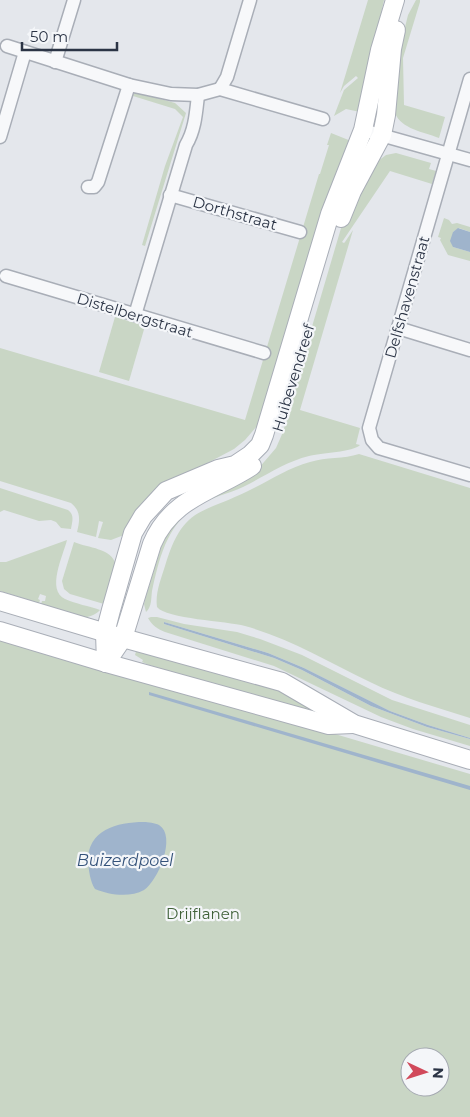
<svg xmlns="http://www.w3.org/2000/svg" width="470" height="1117" font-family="Montserrat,sans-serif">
<rect width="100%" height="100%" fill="#e4e7ec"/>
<g fill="#c9d6c5" fill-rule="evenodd">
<path d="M368 0H384L360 112 346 109 334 116 344 90 358 78 356 76 344 86 340 93Z"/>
<path d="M416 0H420V2L403 58 404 105 445 117 439 138C424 132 401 129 395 113L396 64 408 15Z"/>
<path d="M135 92 175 103 186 113 145 246 142 245 165 166 183 117 175 109 133 96Z"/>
<path d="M331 133 351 141 258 425 245 440 234 449 168 484 124 535 111 540 98 538 103 522 99 521 96 537 77 532C80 520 81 511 71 503L0 481V348L245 420 319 174H320L329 145H327Z"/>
<path d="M396 153 431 163 429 169 436 171 432 184 390 171 342 242 344 243 345 242 353 230 300 410 360 428 356 444 360 445C354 452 320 453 309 456 285 462 265 476 243 487 228 494 211 497 197 506 167 524 159 559 152 591 151 598 152 607 146 612L144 604 146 596 164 538 182 512 258 469 276 448 283 432 301 364 344 218 378 161 386 155Z"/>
<path d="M444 218 449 220 452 224 457 223 470 227V232L459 228 453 232V247L470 252V261L448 255 440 240 441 238 438 237Z"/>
<path d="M115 317 145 326 129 381 99 372Z"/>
<path d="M359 454 470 488V718C436 707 402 698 370 682 329 662 289 638 245 626 227 621 166 619 157 607 155 593 161 579 165 566 183 507 199 515 248 491 269 481 288 468 310 462 326 457 344 459 359 454Z"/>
<path d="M0 488 68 510C75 515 72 522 71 529L61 528 56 522 51 520 39 521 4 510 0 512Z"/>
<path d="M67 540C63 556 46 590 65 599 76 604 89 606 100 610 85 626 58 613 41 604L42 601H45L46 596 40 594 38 599 40 600 39 603 0 591V562H6Z"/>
<path d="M74 542C88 548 112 548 116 565L104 604 70 594 64 589 62 581Z"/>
<path d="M151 617H157L184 624 237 632 260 639 302 655 392 700 470 725V738L428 725 390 711 304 668 268 653 164 622V624L274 658 302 670 371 706 427 727 470 739V746L413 729 381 717 274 666 165 632C157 629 152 625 148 618Z"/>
<path d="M0 635 470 774V1117H0ZM410 1057H440V1087H410Z"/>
<path d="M137 648 286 692 335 720 149 665 142 662 143 660 135 655Z"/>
</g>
<g fill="#9fb4cc">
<path d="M458 228 470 232V252L453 247 450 241 453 232Z"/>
<path d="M164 622 268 653 304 668 390 711 428 725 470 738V739L427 727 371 706 302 670 274 658 164 624Z"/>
<path d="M149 692 470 786V790L149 695Z"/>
<path d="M144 822C148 822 155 823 159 825 177 836 158 881 144 890 130 898 109 895 95 889 90 881 89 871 88 862 87 830 117 822 144 822Z"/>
</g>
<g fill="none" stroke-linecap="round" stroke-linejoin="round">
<defs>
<g id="street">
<path d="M7 46 129 85 171 94 198 95 220 89 323 119"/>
<path d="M55 62 74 0"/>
<path d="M470 79 369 428 372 440 379 448 470 475"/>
<path d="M220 89 227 77 250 0"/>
<path d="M363 130 470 160"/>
<path d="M0 137 25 52"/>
<path d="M88 187H94L98 182 129 85"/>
<path d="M170 195 300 232"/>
<path d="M6 276 264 353"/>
<path d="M135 315 186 145C195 130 196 113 198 95"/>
<path d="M398 328 470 350"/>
</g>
<g id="secondary">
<path d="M341 218 352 191 382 135 386 115 392 49 396 30"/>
<path d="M0 601 123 638 282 682 354 724 470 760"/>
<path d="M0 631 106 663 329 725 353 724"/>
<path d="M106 663 105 633 111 610 133 533 143 516 166 491 218 469 235 465 250 455 260 445 264 435 330 214 363 130 380 50 395 0"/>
<path d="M106 663 123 638 152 544C171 498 214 491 252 466"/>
</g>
</defs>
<use href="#street" stroke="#a9aeb7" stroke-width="15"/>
<use href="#secondary" stroke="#a9aeb7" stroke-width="20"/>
<use href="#street" stroke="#f7f8fa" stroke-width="12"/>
<use href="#secondary" stroke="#fff" stroke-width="18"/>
</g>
<g text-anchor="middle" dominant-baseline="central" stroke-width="4.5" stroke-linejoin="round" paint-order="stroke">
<g font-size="15" fill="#2b3445" stroke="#f4f6f9">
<text transform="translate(235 213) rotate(16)">Dorthstraat</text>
<text transform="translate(407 297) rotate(-74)">Delfshavenstraat</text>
<text transform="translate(135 315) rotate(17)">Distelbergstraat</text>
<text transform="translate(293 378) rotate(-73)">Huibevendreef</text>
</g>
<g font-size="15" fill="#3f6138" stroke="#f4f6f9">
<text x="203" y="913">Drijflanen</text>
</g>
<g font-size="16" font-style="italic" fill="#34527a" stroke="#f4f6f9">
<text x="125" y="860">Buizerdpoel</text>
</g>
</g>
<g transform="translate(425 1072) rotate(94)"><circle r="24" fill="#f4f6f9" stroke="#a4a8b1"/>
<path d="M0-4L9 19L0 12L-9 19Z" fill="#d1495b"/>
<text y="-8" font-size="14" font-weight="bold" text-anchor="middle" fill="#2b3445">N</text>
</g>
<path d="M22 42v8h95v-8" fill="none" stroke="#2b3445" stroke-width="2.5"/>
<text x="30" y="42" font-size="15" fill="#2b3445" stroke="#f4f6f9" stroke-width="4" paint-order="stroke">50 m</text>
</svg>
